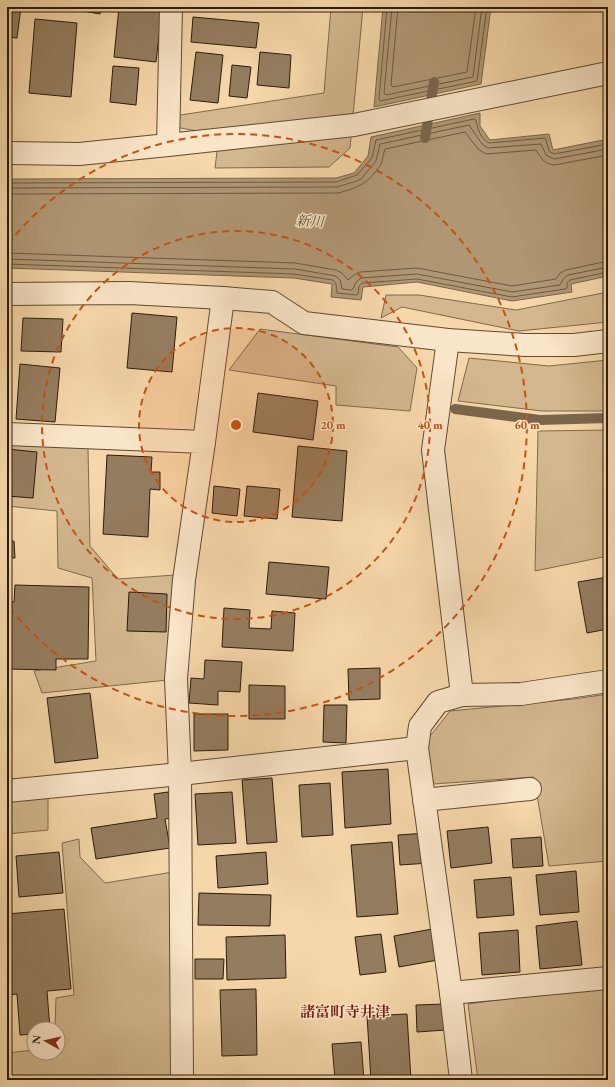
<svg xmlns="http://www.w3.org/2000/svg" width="615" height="1087" font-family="'EB Garamond','Noto Serif JP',serif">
<rect width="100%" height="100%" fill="#f6d7a9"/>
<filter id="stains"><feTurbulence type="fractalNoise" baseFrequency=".005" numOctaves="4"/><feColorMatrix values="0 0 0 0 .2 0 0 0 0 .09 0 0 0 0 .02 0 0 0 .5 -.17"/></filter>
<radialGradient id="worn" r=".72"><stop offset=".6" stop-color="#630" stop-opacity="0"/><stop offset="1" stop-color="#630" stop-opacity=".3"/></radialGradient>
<g fill="#d3b78f" stroke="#7e6a4e">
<path d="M331 7H363L350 148 329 167 215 168 219 135 175 127 174 116 324 93Z"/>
<path d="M608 292V322L519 331 402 307 381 318 386 295H419L516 310Z"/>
<path d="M260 329 398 347 417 368 410 411 336 405V386L229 370Z"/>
<path d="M469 358 549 366 608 360V411H542L458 401Z"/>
<path d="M608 430V556L535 571 538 431Z"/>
<path d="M7 443 88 448 90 546 118 579 175 575 168 680 42 693 34 671 96 661 92 578 58 568 57 511 7 506Z"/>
<path d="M608 694V861L549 866 534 777 433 784 427 740 450 711 574 699Z"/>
<path d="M48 796V830L7 834V801Z"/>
<path d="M79 839 80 857 105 883 173 872 174 1080H7V1053L34 1050V1053H58V1029H55L56 998 74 995 62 843Z"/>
<path d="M608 985V1080H478L468 1004Z"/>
</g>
<g fill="#b09774" stroke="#7a664b">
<path d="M383 7H491L481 84 374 107Z"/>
<path d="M480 113V126L490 140 549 134 553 150 608 139V276L571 284 572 292 512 301 417 282 363 287 361 300 331 297 332 284 294 278 7 268V179L336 178 354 173 368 156 371 137Z"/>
</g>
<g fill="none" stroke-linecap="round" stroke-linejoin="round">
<g stroke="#6c5a41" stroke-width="1">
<path d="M387 7 379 99 380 101 477 81 487 7"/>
<path d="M392 7 384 93 386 95 473 77 482 7"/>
<path d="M398 7 391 85 393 87 467 72 476 7"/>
<path d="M7 183 336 182 357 175 372 158 376 140 474 119 476 120C477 128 481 139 489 143L545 138 546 140 549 151 554 154 608 144"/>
<path d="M7 188 337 187 357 181 361 179 376 161 380 144 469 125 482 144 488 148 541 144 546 155 554 159 608 149"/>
<path d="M7 194 338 193C358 188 369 183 381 164 383 159 383 154 385 149L465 132 478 149 486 154 536 150C541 158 544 164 554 165L608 155"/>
<path d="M7 253 295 263 336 270 342 273 348 280 354 275 360 272 417 268 512 286 556 279 560 273 566 270 608 261"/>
<path d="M7 259 295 269 336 276 340 280 342 289 351 290 353 289 356 282 361 278 417 274 512 292 560 285 564 278 568 275 608 267"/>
<path d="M7 264 294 274 333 280 336 284 337 293 356 295 358 294 359 286 362 283 417 279 512 297 565 289 567 288V283L570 280 608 272"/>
</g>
<g stroke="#7a664b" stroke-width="10">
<path d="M425 138 434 82"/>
<path d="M455 409 540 420 608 418"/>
</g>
</g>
<g fill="#947d5f" stroke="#291c0e">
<path d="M7 7H21L17 38 7 37Z"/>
<path d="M84 7H101L100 14 83 11Z"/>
<path d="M119 7H140L162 10 156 62 114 57Z"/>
<path d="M193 17 259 23 256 48 191 42Z"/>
<path d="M35 19 77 23 71 97 29 93Z"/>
<path d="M196 52 223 55 218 103 190 100Z"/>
<path d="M260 52 291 55 289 88 257 85Z"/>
<path d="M232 65 251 67 247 98 229 96Z"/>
<path d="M113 66 139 68 136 105 110 102Z"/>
<path d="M132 313 177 317 172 372 127 368Z"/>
<path d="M23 318 63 319 61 352 21 351Z"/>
<path d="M20 364 60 368 55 422 16 419Z"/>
<path d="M258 393 318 401 313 440 253 432Z"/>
<path d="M298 446 347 451 342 521 292 517Z"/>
<path d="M7 449 37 452 33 498 7 496Z"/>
<path d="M107 455 152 457 151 472H160V490L150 489 148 537 103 534Z"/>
<path d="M214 486 240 489 237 516 212 513Z"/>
<path d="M247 486 280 489 277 519 244 516Z"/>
<path d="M14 541 15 558H7V542Z"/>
<path d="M269 562 329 567 326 599 266 594Z"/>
<path d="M608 577V629L587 633 578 582Z"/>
<path d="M15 585 89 587 88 659H56V670L7 669V602H14Z"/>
<path d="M129 592 167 594 166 632 127 631Z"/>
<path d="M224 608 250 610 249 628 271 629 272 611 295 613 293 651 222 647Z"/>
<path d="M205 660 242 662 240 692 218 691V705L189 703 191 678 204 679Z"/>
<path d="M380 668V699L349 700 348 669Z"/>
<path d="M249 685 285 686V719H249Z"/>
<path d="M90 693 98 758 55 763 47 698Z"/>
<path d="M324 705H347L346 743 323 742Z"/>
<path d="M194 714H228V750L194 751Z"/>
<path d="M388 769 391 824 345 828 342 772Z"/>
<path d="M272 778 277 842 247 844 242 780Z"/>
<path d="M330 783 333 835 302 837 299 785Z"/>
<path d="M168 792 172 818 165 819 170 848 96 859 91 828 157 818 154 794Z"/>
<path d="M232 792 236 843 198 845 195 794Z"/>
<path d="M488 827 492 863 451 868 447 831Z"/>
<path d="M427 833 429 863 400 865 398 835Z"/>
<path d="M541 837 543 866 513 868 511 839Z"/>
<path d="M392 842 398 914 357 917 351 845Z"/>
<path d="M59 852 63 893 19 897 16 856Z"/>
<path d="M266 852 268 884 218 888 216 856Z"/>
<path d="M576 871 579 912 540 915 536 875Z"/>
<path d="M511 877 514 915 477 918 474 880Z"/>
<path d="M199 893 271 895 270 926 198 925Z"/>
<path d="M64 909 71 989 47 991 50 1029H34V1034L20 1035 17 994 7 995V914Z"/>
<path d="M577 921 582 965 540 969 536 926Z"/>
<path d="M432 929 438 960 399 967 394 936Z"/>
<path d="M518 930 520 972 482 975 479 933Z"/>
<path d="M381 934 386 972 360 975 355 937Z"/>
<path d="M285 935 286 978 227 980 226 937Z"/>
<path d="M195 959H224L223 979H195Z"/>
<path d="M256 989 257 1055 222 1056 220 990Z"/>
<path d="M445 1004 446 1030 417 1032 416 1005Z"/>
<path d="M407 1014 411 1080H371L367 1016Z"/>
<path d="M361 1042 364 1080H335L332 1044Z"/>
</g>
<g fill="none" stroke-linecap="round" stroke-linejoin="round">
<defs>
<g id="street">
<path d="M171 7 168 145 354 125 608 73"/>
<path d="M7 153 79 154 168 145"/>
<path d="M7 294 129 293 223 298 272 302 304 323 448 340 525 345H574L608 341"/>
<path d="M448 340 433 450 462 695"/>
<path d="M7 434 204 442 184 580 176 679 180 774 182 1080"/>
<path d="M204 442 223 298"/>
<path d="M7 791 180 774 417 748"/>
<path d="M424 800 530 789"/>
<path d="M451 993 608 978"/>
<path d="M461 1080 451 993 417 748 420 726 438 702 462 695 521 694 608 681"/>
</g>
</defs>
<use href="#street" stroke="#5c4b35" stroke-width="24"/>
<use href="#street" stroke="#f9e5c7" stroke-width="22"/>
</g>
<circle cx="236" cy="425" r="97" fill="#cb500c" fill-opacity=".12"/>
<g fill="none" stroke="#cb500c" stroke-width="2" stroke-dasharray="7 5">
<circle cx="236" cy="425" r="97"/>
<circle cx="236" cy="425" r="194"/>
<path d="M8 244A291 291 0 1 1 8 606"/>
</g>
<g text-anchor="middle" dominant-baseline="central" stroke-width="3" stroke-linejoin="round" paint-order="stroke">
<g font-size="14" font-style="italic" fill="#5f4d37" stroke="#f9e5c7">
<text transform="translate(310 221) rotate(2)">新川</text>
</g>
<g font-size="15" font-weight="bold" fill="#7a1f14" stroke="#f9e5c7">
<text x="345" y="1011">諸富町寺井津</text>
</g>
</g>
<circle cx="236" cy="425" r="6" fill="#cb500c" stroke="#f9e5c7" stroke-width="2"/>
<g font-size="12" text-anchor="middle" font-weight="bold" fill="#cb500c" stroke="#f9e5c7" stroke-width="3" stroke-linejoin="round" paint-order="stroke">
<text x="333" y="429">20 m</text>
<text x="430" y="429">40 m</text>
<text x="527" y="429">60 m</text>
</g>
<rect width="615" height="1087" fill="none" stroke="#f6d7a9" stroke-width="24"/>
<rect x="8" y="8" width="599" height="1071" fill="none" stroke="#291c0e" stroke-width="2"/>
<rect x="12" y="12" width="591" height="1063" fill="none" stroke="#291c0e"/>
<g transform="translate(46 1041) rotate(278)"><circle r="19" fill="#f9e5c7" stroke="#a6957d"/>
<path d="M0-3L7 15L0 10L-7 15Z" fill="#8f2418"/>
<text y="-6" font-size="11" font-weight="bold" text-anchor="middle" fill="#291c0e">N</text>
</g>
<rect width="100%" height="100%" filter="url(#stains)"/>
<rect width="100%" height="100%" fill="url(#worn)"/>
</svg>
